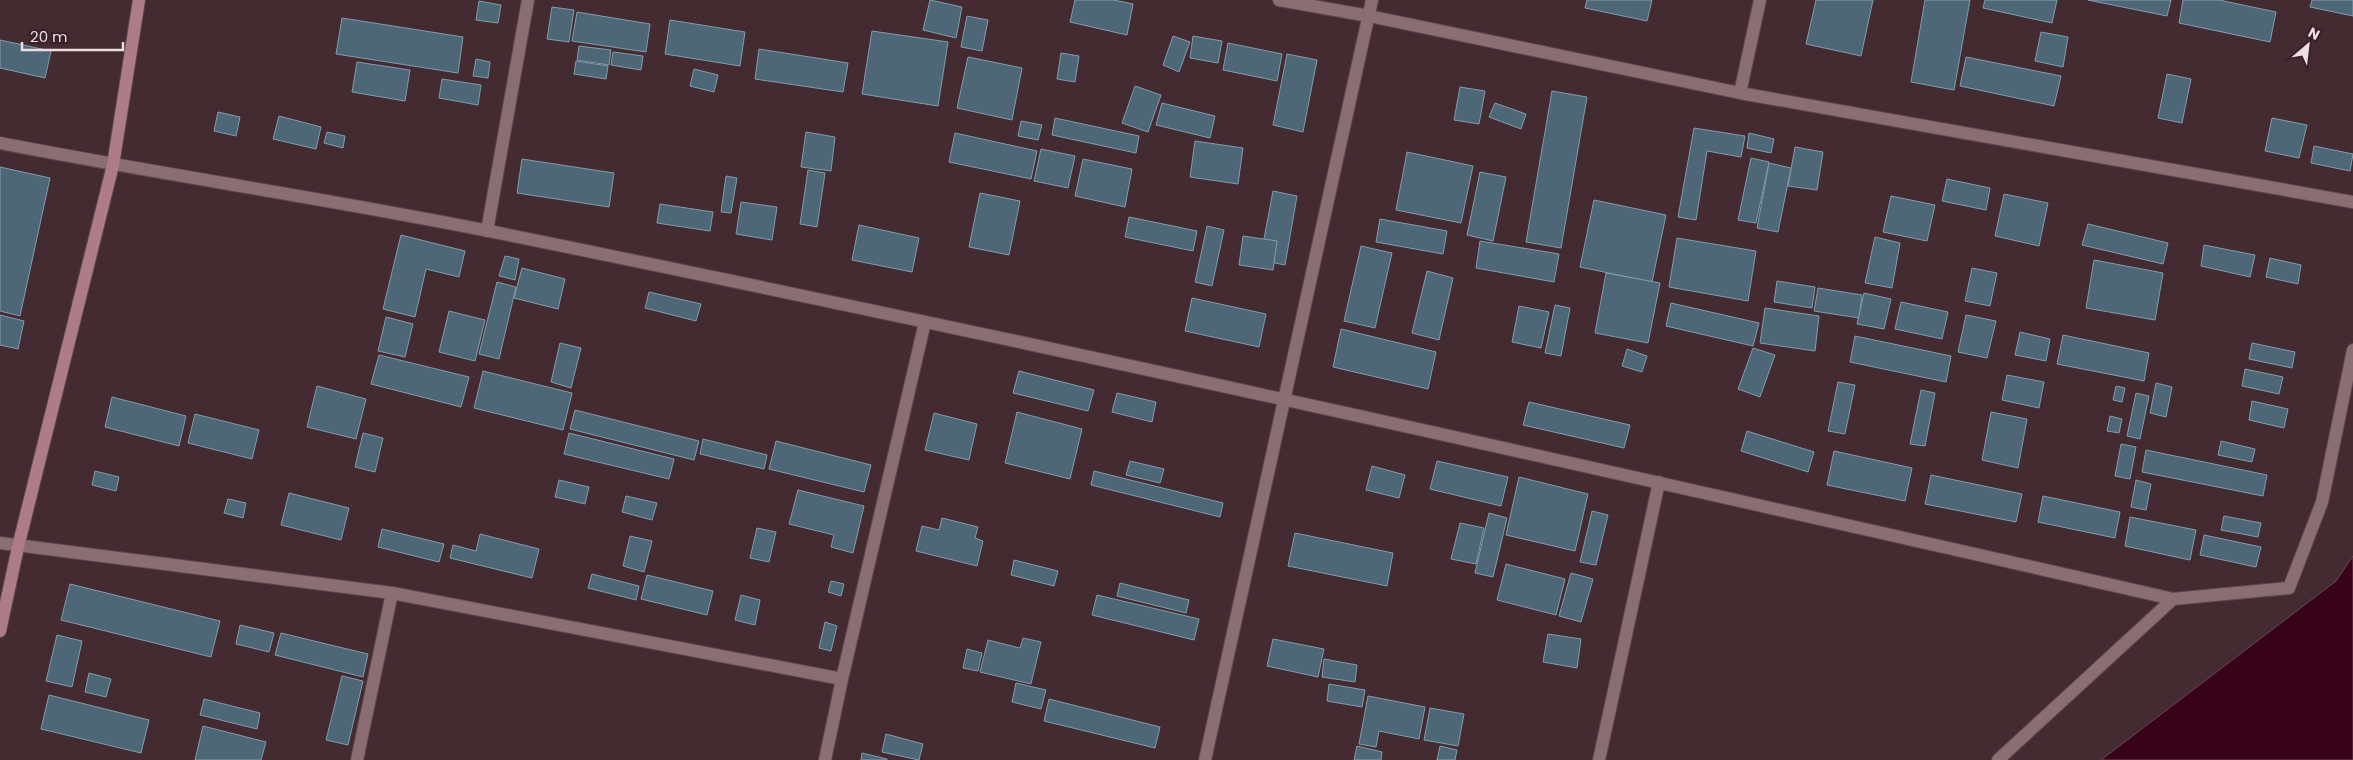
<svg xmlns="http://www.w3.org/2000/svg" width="2353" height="760" font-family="Poppins,sans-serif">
<rect width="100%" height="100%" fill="#442b32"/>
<path fill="#380219" stroke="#6f4455" d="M2353 556V760H2101L2336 581Z"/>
<g fill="#4d6776" stroke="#819dad">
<path d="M930 0 962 7 956 38 923 30Z"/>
<path d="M1075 0H1114L1133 4 1127 35 1070 22Z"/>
<path d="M1587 0H1652L1647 21 1585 8Z"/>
<path d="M1816 0H1873L1861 56 1806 44Z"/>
<path d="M1925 0H1970L1954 90 1911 82Z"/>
<path d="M1985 0H2057L2052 23 1983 8Z"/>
<path d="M2088 0H2171L2167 16Z"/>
<path d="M2183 0H2219L2276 12 2270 42 2179 23Z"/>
<path d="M2312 0H2353V16L2310 7Z"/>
<path d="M479 1 501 5 498 23 476 20Z"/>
<path d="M552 7 574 10 569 42 547 39Z"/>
<path d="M577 12 650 24 646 52 572 41Z"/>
<path d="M967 16 988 20 982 51 961 47Z"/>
<path d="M342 18 463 37 458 73 336 54Z"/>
<path d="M670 20 745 32 740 66 665 54Z"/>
<path d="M872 31 948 42 938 106 862 94Z"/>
<path d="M2041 32 2068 37 2063 67 2035 61Z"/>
<path d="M1173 36 1190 42 1179 72 1163 65Z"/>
<path d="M1193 36 1222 41 1218 63 1190 58Z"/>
<path d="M0 40 51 51 45 78 0 68Z"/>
<path d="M1228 43 1282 54 1277 81 1223 70Z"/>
<path d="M579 46 611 50 609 65 577 60Z"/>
<path d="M759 49 848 63 843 92 755 79Z"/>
<path d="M613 52 643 56 641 70 611 65Z"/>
<path d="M1061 53 1079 56 1075 82 1057 79Z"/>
<path d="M1287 54 1317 60 1303 132 1273 125Z"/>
<path d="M968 57 1022 68 1012 120 957 108Z"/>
<path d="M1966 57 2061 76 2054 106 1960 86Z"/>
<path d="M476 59 490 62 488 78 473 76Z"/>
<path d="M576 61 608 66 606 79 574 74Z"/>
<path d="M357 62 410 70 405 101 352 92Z"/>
<path d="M694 69 718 75 714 92 690 86Z"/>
<path d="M2167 74 2191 79 2182 123 2158 118Z"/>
<path d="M442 79 481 85 478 105 439 98Z"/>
<path d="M1135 86 1161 95 1148 132 1122 123Z"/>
<path d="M1460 87 1485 91 1479 124 1454 120Z"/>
<path d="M1552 91 1587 97 1561 248 1526 242Z"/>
<path d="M1162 103 1215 116 1210 138 1156 125Z"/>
<path d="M1495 103 1526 114 1521 129 1489 117Z"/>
<path d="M218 112 240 117 236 136 214 131Z"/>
<path d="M279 116 321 127 316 149 273 139Z"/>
<path d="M1055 118 1139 136 1136 153 1052 135Z"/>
<path d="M2272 118 2307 125 2299 158 2265 151Z"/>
<path d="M1021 121 1042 125 1038 140 1018 136Z"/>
<path d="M1694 128 1745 136 1741 157 1707 151 1696 220 1678 217Z"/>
<path d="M327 132 345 136 343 148 324 143Z"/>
<path d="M806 132 835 137 831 171 801 167Z"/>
<path d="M955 133 1037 151 1031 179 949 162Z"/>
<path d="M1749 133 1774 139 1771 153 1747 148Z"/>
<path d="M1195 141 1243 148 1238 184 1190 177Z"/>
<path d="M2314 146 2353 154 2350 171 2311 163Z"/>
<path d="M1795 147 1823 152 1817 190 1788 186Z"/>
<path d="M1041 149 1075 156 1068 188 1034 181Z"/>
<path d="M1407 152 1473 166 1461 223 1396 210Z"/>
<path d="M1751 158 1769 162 1756 223 1738 220Z"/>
<path d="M522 159 614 173 609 207 517 193Z"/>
<path d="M1083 159 1132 169 1125 207 1075 196Z"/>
<path d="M1769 163 1791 168 1778 232 1757 228Z"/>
<path d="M0 167 50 178 20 316 0 311Z"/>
<path d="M808 170 825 173 817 227 800 224Z"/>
<path d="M1480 172 1506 177 1493 241 1467 235Z"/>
<path d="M726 176 737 178 731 213 721 212Z"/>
<path d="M1947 179 1990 188 1986 210 1942 201Z"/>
<path d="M1273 191 1297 196 1285 265 1260 260Z"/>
<path d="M980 193 1020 201 1009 255 969 247Z"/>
<path d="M2004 194 2048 203 2039 246 1995 236Z"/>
<path d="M1891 196 1935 205 1927 241 1883 232Z"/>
<path d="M1594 200 1666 215 1652 282 1580 267Z"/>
<path d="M741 202 777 207 772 240 736 234Z"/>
<path d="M660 204 713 212 710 231 657 223Z"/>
<path d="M1129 217 1197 231 1193 251 1125 237Z"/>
<path d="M1380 219 1447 231 1443 254 1376 242Z"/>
<path d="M2088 224 2168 243 2163 264 2082 245Z"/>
<path d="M859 225 919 238 912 272 852 260Z"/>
<path d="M1207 226 1224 230 1212 286 1195 282Z"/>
<path d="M401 235 465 251 459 277 426 269 415 317 383 309Z"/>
<path d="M1243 236 1277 241 1273 270 1239 265Z"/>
<path d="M1875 237 1900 243 1892 288 1865 283Z"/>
<path d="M1677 238 1756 251 1748 301 1669 287Z"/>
<path d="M1480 241 1559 254 1554 282 1476 268Z"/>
<path d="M2204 245 2255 255 2250 277 2201 266Z"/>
<path d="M1361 246 1392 253 1375 328 1344 321Z"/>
<path d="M505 256 519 259 515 280 499 276Z"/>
<path d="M2270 258 2301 265 2298 284 2266 277Z"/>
<path d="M2094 260 2163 273 2155 320 2086 308Z"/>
<path d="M522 268 565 279 558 309 514 298Z"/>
<path d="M1972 268 1997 273 1990 306 1965 301Z"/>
<path d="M1427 271 1453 278 1439 340 1412 333Z"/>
<path d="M1606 273 1660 283 1648 343 1595 333Z"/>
<path d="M1777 281 1815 287 1812 308 1774 302Z"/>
<path d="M497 282 516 287 499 359 479 354Z"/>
<path d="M1818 288 1862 295 1859 318 1814 311Z"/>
<path d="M649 292 701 304 696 321 645 308Z"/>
<path d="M1864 293 1891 299 1884 329 1857 324Z"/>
<path d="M1192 298 1266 314 1259 347 1185 331Z"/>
<path d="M1901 302 1948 312 1942 339 1895 329Z"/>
<path d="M1671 303 1759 323 1753 346 1666 326Z"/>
<path d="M1555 305 1570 308 1561 356 1545 353Z"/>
<path d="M1519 306 1549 312 1541 348 1512 342Z"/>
<path d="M1765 308 1819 316 1815 351 1760 343Z"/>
<path d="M449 311 485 320 475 361 439 352Z"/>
<path d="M0 315 24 321 18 349 0 345Z"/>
<path d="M1966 315 1996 321 1987 358 1958 352Z"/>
<path d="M386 317 413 324 405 357 378 351Z"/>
<path d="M1341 329 1436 352 1428 389 1333 367Z"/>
<path d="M2020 332 2050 339 2046 361 2015 355Z"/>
<path d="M2063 335 2149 353 2144 381 2057 364Z"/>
<path d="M1855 336 1951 356 1946 382 1850 362Z"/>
<path d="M560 343 581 348 571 388 551 382Z"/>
<path d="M2252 343 2295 352 2292 368 2249 359Z"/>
<path d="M1753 348 1775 355 1760 397 1738 389Z"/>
<path d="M1627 349 1647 356 1642 372 1622 366Z"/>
<path d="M379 355 469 377 461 407 371 384Z"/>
<path d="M2245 369 2283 377 2279 394 2242 386Z"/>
<path d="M483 371 572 393 563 430 474 408Z"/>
<path d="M1019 371 1094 390 1088 411 1013 393Z"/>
<path d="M2007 375 2044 382 2039 408 2002 400Z"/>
<path d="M1838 382 1855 385 1845 434 1828 431Z"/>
<path d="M2156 383 2172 387 2166 417 2150 413Z"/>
<path d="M317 386 366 399 356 439 307 427Z"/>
<path d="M2116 386 2125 388 2122 402 2113 400Z"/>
<path d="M1921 390 1935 393 1925 446 1910 444Z"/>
<path d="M1117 393 1156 402 1152 422 1112 412Z"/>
<path d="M2136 393 2149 396 2140 439 2127 436Z"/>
<path d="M112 397 186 416 179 446 105 427Z"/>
<path d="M2252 401 2288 409 2284 428 2249 420Z"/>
<path d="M1529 402 1630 425 1624 448 1523 425Z"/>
<path d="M575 410 699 441 694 460 570 429Z"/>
<path d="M1017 412 1082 429 1070 479 1005 463Z"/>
<path d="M1991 412 2027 419 2018 468 1982 460Z"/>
<path d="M934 413 977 424 969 460 925 450Z"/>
<path d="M195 414 259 430 252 459 188 443Z"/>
<path d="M2110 416 2122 419 2119 433 2107 431Z"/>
<path d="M1747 431 1814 452 1808 472 1741 451Z"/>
<path d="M363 433 383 438 375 472 355 467Z"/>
<path d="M569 433 674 459 669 479 564 454Z"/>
<path d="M703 439 767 455 764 469 700 454Z"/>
<path d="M776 441 871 465 864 492 769 469Z"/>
<path d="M2221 441 2255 449 2252 462 2218 455Z"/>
<path d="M2121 444 2136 447 2130 479 2115 476Z"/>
<path d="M2146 450 2267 475 2263 496 2142 472Z"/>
<path d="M1834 451 1912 468 1905 501 1827 485Z"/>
<path d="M1130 461 1164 469 1160 483 1126 475Z"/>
<path d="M1437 461 1508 477 1501 506 1430 489Z"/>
<path d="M1372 466 1405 475 1399 498 1366 490Z"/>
<path d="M95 471 119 477 116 491 92 485Z"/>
<path d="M1094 471 1223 503 1220 517 1091 485Z"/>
<path d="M1931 475 2022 494 2016 522 1925 504Z"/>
<path d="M1519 477 1588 494 1575 551 1506 535Z"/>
<path d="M559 480 589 487 585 504 555 497Z"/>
<path d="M2136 480 2151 484 2146 510 2131 507Z"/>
<path d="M798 490 864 506 853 553 831 547 834 535 789 524Z"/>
<path d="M289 493 349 508 341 540 281 525Z"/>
<path d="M626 496 657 503 652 520 622 512Z"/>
<path d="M2043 496 2120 512 2115 538 2038 522Z"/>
<path d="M228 499 246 503 243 518 224 513Z"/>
<path d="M1592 511 1608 515 1596 565 1580 562Z"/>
<path d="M1489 513 1507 518 1493 577 1475 573Z"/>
<path d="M2224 516 2261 523 2258 537 2221 530Z"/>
<path d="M2130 517 2196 530 2190 560 2125 546Z"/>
<path d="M942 518 978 527 975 538 983 541 977 566 916 551 922 526 939 530Z"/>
<path d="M1460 523 1484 528 1476 564 1451 559Z"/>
<path d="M757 528 776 532 769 562 750 558Z"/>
<path d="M382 529 444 544 439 562 378 547Z"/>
<path d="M1295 533 1393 553 1387 586 1288 566Z"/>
<path d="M480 534 539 549 532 578 450 558 453 545 476 551Z"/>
<path d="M2204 535 2261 547 2256 567 2200 555Z"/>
<path d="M630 536 652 541 644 572 623 566Z"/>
<path d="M1014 560 1058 571 1054 586 1011 575Z"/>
<path d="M1506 564 1565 579 1556 615 1497 600Z"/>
<path d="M1571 573 1593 579 1581 622 1559 616Z"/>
<path d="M592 574 639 586 636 600 588 588Z"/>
<path d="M647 575 713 591 707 615 641 599Z"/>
<path d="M831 581 844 584 841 596 828 592Z"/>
<path d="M1120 583 1189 600 1186 613 1117 596Z"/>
<path d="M70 584 220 621 211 657 61 620Z"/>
<path d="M741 595 760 600 755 625 735 620Z"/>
<path d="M1097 595 1199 619 1194 640 1092 615Z"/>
<path d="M825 622 837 626 831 651 819 648Z"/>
<path d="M240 625 274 633 269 652 236 644Z"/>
<path d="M281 633 368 654 363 677 275 655Z"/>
<path d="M1548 634 1581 639 1577 668 1543 662Z"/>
<path d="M57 635 82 641 72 687 46 681Z"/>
<path d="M1023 638 1041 642 1031 684 980 672 988 640 1020 648Z"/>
<path d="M1273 639 1324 649 1318 677 1267 666Z"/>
<path d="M967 649 982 653 978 671 963 668Z"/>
<path d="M1324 659 1357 665 1355 682 1322 677Z"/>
<path d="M89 673 111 679 106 697 85 692Z"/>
<path d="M342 676 363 681 348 745 326 740Z"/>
<path d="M1016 683 1046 690 1041 709 1012 702Z"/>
<path d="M1329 684 1365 690 1362 707 1327 701Z"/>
<path d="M49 695 149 720 141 753 41 729Z"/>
<path d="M1368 696 1425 707 1419 739 1379 731 1376 747 1359 744Z"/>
<path d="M204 699 260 713 257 729 200 715Z"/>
<path d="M1049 699 1160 727 1155 748 1044 721Z"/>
<path d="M1430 708 1464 714 1458 746 1424 740Z"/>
<path d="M203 726 266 742 261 760H195Z"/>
<path d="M886 734 923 744 919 760 882 752Z"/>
<path d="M1357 746 1382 752 1381 760H1354Z"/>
<path d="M1440 746 1457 750 1455 760H1437Z"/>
<path d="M862 753 887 759V760H861Z"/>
</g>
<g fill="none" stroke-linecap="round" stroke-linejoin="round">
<defs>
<g id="street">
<path d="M1279 0 1369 16 1740 93 2353 202"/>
<path d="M1740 93 1760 0"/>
<path d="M0 143C164 175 330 199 494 232 1056 346 1614 472 2173 599"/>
<path d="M487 231 528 0"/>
<path d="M0 543 392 593 842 679"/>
<path d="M357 760 392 593"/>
<path d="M825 760 842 679 925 322"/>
<path d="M1205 760 1372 0"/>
<path d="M1599 760 1659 482"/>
<path d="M1998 760 2173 599 2289 588 2322 502 2353 350"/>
</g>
<path id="secondary" d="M0 631 18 547 113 165 139 0"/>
</defs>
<use href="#street" stroke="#5d484e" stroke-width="14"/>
<use href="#secondary" stroke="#5d484e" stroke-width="14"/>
<use href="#street" stroke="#8b6d74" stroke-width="12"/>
<use href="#secondary" stroke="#ad7c88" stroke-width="12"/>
</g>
<g transform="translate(2308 45) rotate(28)" stroke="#392128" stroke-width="4" paint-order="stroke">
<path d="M0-4L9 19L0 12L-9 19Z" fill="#eedde1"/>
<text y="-8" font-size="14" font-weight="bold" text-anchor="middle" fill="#eedde1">N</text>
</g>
<path d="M22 42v8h101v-8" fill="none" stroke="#eedde1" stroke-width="2.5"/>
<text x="30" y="42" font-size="15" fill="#eedde1" stroke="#392128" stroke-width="4" paint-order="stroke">20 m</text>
</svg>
